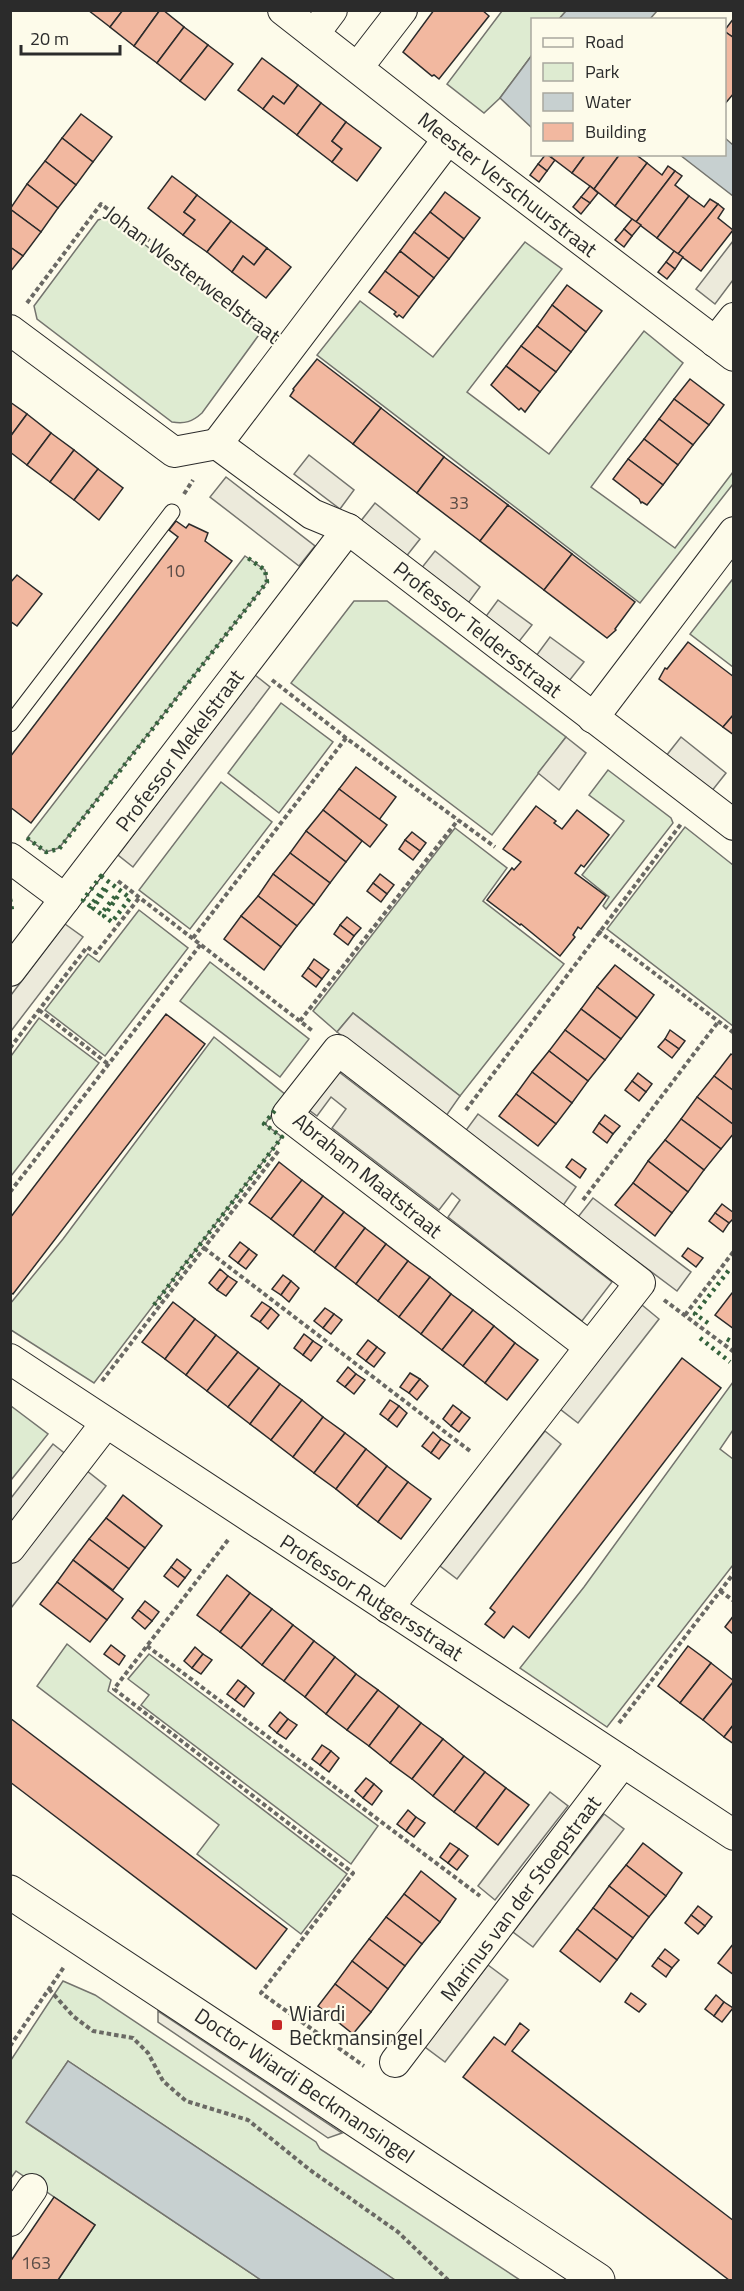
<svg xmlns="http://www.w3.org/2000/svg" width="744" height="2291" font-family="'Titillium Web',sans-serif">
<rect width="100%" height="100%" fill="#fdfbea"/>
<g fill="#deebd1" stroke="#74746e" stroke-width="1.5">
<path d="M502 11H566L559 19 532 20V55L500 98 484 113 447 84Z"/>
<path d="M108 217 261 332 202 413C192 422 185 424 172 422L37 319 34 306 98 220Z"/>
<path d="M525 242 562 269 467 392 549 454 644 331 683 363 591 487 675 548 733 472V484L640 603 317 355 360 301 433 357Z"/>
<path d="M245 556 265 570 267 582 59 848 46 852 27 838Z"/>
<path d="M732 580 734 581 733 667 690 634Z"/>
<path d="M354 601H387L566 737 492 835 291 683Z"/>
<path d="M281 703 333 742 279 813 228 773Z"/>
<path d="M608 770 671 818 673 823 606 909 603 906 609 897 582 875 624 821 589 795Z"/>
<path d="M221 782 272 822 190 929 139 890Z"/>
<path d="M685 827 733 865V1026L607 929Z"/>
<path d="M455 828 507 868 483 901 564 964 460 1096 353 1013 337 1032 313 1011Z"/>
<path d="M139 910 188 948 105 1056 45 1010 88 954 99 962Z"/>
<path d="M210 962 309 1039 280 1077 180 1001Z"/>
<path d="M39 1018 99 1063 11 1176V1056Z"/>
<path d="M214 1037 286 1095 265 1124 282 1137 94 1383 11 1330 10 1304 63 1239Z"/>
<path d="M733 1382V1430L720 1449 733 1459V1565L607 1727 520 1668 584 1587Z"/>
<path d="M11 1406 48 1434 11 1480Z"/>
<path d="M67 1644 111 1680 108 1691 347 1874 301 1934 197 1854 219 1825 37 1686Z"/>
<path d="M149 1654 378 1826 351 1864 141 1705 149 1695 128 1679Z"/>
<path d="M63 1981 95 1995 316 2142 320 2149 520 2280H395L68 2061 27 2123 261 2280H58L95 2225 16 2171 11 2178V2060Z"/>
</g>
<g fill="#eceadb" stroke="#74746e" stroke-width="1.5">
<path d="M733 241V280L715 304 696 289Z"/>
<path d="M309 455 354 490 340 509 294 474Z"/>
<path d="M226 477 315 546 299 566 210 497Z"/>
<path d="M375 503 420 539 405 558 360 522Z"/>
<path d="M435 551 480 587 466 606 420 570Z"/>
<path d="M498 600 532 625 517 644 484 619Z"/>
<path d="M550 637 584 662 569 681 536 656Z"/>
<path d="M255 675 270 687 133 867 118 855Z"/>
<path d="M566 737 586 753 559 790 538 773Z"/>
<path d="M681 737 726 773 711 792 666 756Z"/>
<path d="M65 924 83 937 11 1031V995Z"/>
<path d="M353 1013 460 1096 446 1116 337 1032Z"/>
<path d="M339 1072 612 1282 582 1321 448 1217 460 1200 452 1193 439 1210 332 1128 346 1109 331 1097 317 1116 309 1110Z"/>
<path d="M478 1114 576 1187 562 1207 464 1133Z"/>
<path d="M593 1198 691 1272 677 1291 578 1217Z"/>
<path d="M642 1305 659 1319 578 1423 560 1409Z"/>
<path d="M545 1431 561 1444 457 1579 440 1566Z"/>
<path d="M53 1444 106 1486 11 1608V1498Z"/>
<path d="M550 1792 568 1806 495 1900 478 1886Z"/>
<path d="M604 1814 624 1829 533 1947 513 1932Z"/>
<path d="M488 1965 508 1980 445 2062 425 2047Z"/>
<path d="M158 2011 342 2133 328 2138 158 2022Z"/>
</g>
<g fill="#c7d0d0" stroke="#74746e" stroke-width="1.5">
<path d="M566 11V10L657 11 650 19H559Z"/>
<path d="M532 55V128L500 98Z"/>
<path d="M725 138 733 145V196L680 155 724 154Z"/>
<path d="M68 2061 395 2280H261L26 2122Z"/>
</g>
<g fill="#f2b8a0" stroke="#2b2b2b" stroke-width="1.5">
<path d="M88 10H123L110 27Z"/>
<path d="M123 10H160L134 46 110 27Z"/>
<path d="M160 10H163L184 27 157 63 134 46Z"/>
<path d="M434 10H482L489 16 439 79 434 75 432 76 403 52Z"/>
<path d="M734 18V38L724 31Z"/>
<path d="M184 27 208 45 180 81 157 63Z"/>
<path d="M724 31 734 38V93L724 105Z"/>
<path d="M208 45 233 64 205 100 180 81Z"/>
<path d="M262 58 298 85 284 104 273 96 263 109 238 90Z"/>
<path d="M298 85 321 103 297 135 263 109 273 96 284 104Z"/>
<path d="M321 103 346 122 332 141 342 149 332 162 297 135Z"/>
<path d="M81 114 112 137 93 162 62 138Z"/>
<path d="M346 122 381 148 357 181 332 162 342 149 332 141Z"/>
<path d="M62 138 93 162 76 185 45 161Z"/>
<path d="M546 154 555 160 547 171 538 164Z"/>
<path d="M553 154H586L572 173 551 157Z"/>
<path d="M586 154H620L594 189 572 173Z"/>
<path d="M620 154H635L647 163 615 206 594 189Z"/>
<path d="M45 161 76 185 58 208 27 184Z"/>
<path d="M647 163 662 175 668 166 675 171 636 222 615 206Z"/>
<path d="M538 164 547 171 539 182 530 175Z"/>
<path d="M675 171 682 176 675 185 689 196 657 238 636 222Z"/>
<path d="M172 176 197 195 184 212 195 220 183 235 148 208Z"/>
<path d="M27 184 58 208 41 232 10 209Z"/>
<path d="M590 186 598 193 590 203 581 197Z"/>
<path d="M445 192 480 218 464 239 430 212Z"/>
<path d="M197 195 231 221 207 252 183 235 195 220 184 212Z"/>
<path d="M689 196 704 207 710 199 718 204 678 254 657 238Z"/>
<path d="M581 197 590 203 581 214 573 207Z"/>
<path d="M718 204 724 209 718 218 733 230 701 271 678 254Z"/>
<path d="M10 209 41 232 23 256 10 247Z"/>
<path d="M430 212 464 239 449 259 414 232Z"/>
<path d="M632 219 641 225 632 236 624 229Z"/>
<path d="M231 221 267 248 254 265 243 256 232 272 207 252Z"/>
<path d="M624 229 632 236 624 247 615 240Z"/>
<path d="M414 232 449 259 434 278 400 251Z"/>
<path d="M10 247 23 256 10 272Z"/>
<path d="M267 248 291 267 266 298 232 272 243 256 254 265Z"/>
<path d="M400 251 434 278 419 297 385 271Z"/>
<path d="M674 251 683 257 675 269 666 262Z"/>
<path d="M666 262 675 269 667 279 658 272Z"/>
<path d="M385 271 419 297 403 318 399 315 397 317 394 314 396 312 369 292Z"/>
<path d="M567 285 602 311 586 332 552 305Z"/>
<path d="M552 305 586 332 571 352 537 326Z"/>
<path d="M537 326 571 352 556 372 521 346Z"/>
<path d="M521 346 556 372 540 392 506 366Z"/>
<path d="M317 359 381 408 353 444 290 396 294 390 293 389Z"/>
<path d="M506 366 540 392 525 412 521 408 519 410 491 385Z"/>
<path d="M690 379 724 405 709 425 674 399Z"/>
<path d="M674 399 709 425 693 445 659 419Z"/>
<path d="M10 402 27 414 10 437Z"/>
<path d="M381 408 444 457 417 493 353 444Z"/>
<path d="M27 414 51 433 27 465 10 452V437Z"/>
<path d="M659 419 693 445 678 465 644 439Z"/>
<path d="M51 433 74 450 50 482 27 465Z"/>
<path d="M644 439 678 465 663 485 628 459Z"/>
<path d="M74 450 98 469 74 500 50 482Z"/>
<path d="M444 457 508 505 480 541 417 493Z"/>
<path d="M628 459 663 485 647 505 642 502 641 503 639 499 613 479Z"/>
<path d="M98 469 123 488 99 520 74 500Z"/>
<path d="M508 505 572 554 544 590 480 541Z"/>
<path d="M176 521 186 528 189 524 208 533 205 541 232 561 31 823 10 807V757L178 537 169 530Z"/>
<path d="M572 554 635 602 615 629 616 630 607 638 544 590Z"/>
<path d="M17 575 42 594 17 626 10 621V583Z"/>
<path d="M688 642 734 677V714L723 727 659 679 665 668 667 669Z"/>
<path d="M734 714V735L723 727Z"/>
<path d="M356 767 396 797 379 820 339 789Z"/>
<path d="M339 789 387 825 370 847 323 810Z"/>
<path d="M536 806 556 821 554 823 562 829 577 810 609 835 584 867 581 865 575 873 606 896 581 929 578 927 573 935 575 937 560 956 521 924 520 925 487 900 512 868 514 870 521 862 503 849Z"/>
<path d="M323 810 362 841 346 862 306 831Z"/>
<path d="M306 831 346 862 330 883 290 853Z"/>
<path d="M412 832 426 843 420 851 405 840Z"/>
<path d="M405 840 420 851 413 860 399 849Z"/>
<path d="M290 853 330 883 314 905 273 874Z"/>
<path d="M273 874 314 905 297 926 258 896Z"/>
<path d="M380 874 394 885 387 894 373 883Z"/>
<path d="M373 883 387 894 381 902 367 891Z"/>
<path d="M258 896 297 926 281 947 241 916Z"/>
<path d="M241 916 281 947 264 970 224 939Z"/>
<path d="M347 917 361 928 354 936 340 925Z"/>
<path d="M340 925 354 936 348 945 334 934Z"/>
<path d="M314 959 329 970 322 979 308 968Z"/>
<path d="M615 965 654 995 637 1018 597 987Z"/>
<path d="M308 968 322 979 316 987 302 976Z"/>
<path d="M597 987 637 1018 621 1039 581 1009Z"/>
<path d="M581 1009 621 1039 605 1060 565 1030Z"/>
<path d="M166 1014 205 1044 13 1294 10 1292V1218Z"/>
<path d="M565 1030 605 1060 588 1081 549 1051Z"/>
<path d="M670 1030 685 1041 679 1049 665 1039Z"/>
<path d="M665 1039 679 1049 672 1058 658 1047Z"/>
<path d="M549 1051 588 1081 572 1103 532 1072Z"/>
<path d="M731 1054 734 1056V1091L714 1076Z"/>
<path d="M532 1072 572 1103 556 1124 516 1094Z"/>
<path d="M638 1073 652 1084 646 1092 632 1081Z"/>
<path d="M714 1076 734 1091V1125L697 1097Z"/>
<path d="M632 1081 646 1092 639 1101 625 1090Z"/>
<path d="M516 1094 556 1124 538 1146 499 1116Z"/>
<path d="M697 1097 734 1125V1133L721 1149 681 1119Z"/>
<path d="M605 1115 620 1126 613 1134 599 1123Z"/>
<path d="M681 1119 721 1149 704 1170 665 1140Z"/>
<path d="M599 1123 613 1134 607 1143 593 1132Z"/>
<path d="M665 1140 704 1170 688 1192 648 1161Z"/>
<path d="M572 1159 586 1169 580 1178 566 1167Z"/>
<path d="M648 1161 688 1192 672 1213 633 1183Z"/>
<path d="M279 1162 302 1180 271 1219 249 1203Z"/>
<path d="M302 1180 323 1196 293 1236 271 1219Z"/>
<path d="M633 1183 672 1213 655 1236 615 1205Z"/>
<path d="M323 1196 344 1212 314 1252 293 1236Z"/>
<path d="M722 1204 734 1213V1218L729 1223 715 1213Z"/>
<path d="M344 1212 365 1228 335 1268 314 1252Z"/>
<path d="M715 1213 729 1223 723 1232 709 1221Z"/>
<path d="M365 1228 386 1244 356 1284 335 1268Z"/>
<path d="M240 1242 249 1249 238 1263 229 1256Z"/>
<path d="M386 1244 408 1261 378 1301 356 1284Z"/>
<path d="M688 1248 703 1258 696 1267 682 1256Z"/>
<path d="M249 1249 257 1255 246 1269 238 1263Z"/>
<path d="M408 1261 430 1277 399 1317 378 1301Z"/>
<path d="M220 1269 228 1276 217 1290 209 1283Z"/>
<path d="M283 1275 291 1281 281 1295 272 1289Z"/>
<path d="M228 1276 237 1282 226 1296 217 1290Z"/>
<path d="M430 1277 451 1294 421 1334 399 1317Z"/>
<path d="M291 1281 299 1288 289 1302 281 1295Z"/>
<path d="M732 1293H734V1329L715 1315Z"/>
<path d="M451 1294 473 1310 442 1350 421 1334Z"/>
<path d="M173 1302 195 1319 165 1359 142 1342Z"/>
<path d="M262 1302 271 1308 260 1322 251 1316Z"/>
<path d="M271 1308 279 1315 268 1329 260 1322Z"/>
<path d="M325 1308 334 1314 323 1328 314 1321Z"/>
<path d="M473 1310 494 1326 463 1366 442 1350Z"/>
<path d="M334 1314 342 1320 331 1334 323 1328Z"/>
<path d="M195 1319 216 1335 186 1375 165 1359Z"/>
<path d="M494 1326 515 1343 485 1383 463 1366Z"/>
<path d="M304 1334 313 1341 303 1355 294 1348Z"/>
<path d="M216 1335 238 1352 207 1391 186 1375Z"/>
<path d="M368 1340 377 1347 366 1361 357 1354Z"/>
<path d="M313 1341 322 1347 311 1361 303 1355Z"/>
<path d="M515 1343 538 1360 507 1400 485 1383Z"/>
<path d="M377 1347 385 1353 374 1367 366 1361Z"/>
<path d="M238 1352 259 1368 228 1407 207 1391Z"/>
<path d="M682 1358 721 1388 529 1638 513 1626 504 1638 485 1624 495 1612 490 1608Z"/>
<path d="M348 1367 356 1374 345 1387 337 1381Z"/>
<path d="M259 1368 280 1384 250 1424 228 1407Z"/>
<path d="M410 1373 420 1379 409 1393 400 1387Z"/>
<path d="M356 1374 365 1380 354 1394 345 1387Z"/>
<path d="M420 1379 428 1386 417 1400 409 1393Z"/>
<path d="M280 1384 302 1400 271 1440 250 1424Z"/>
<path d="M302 1400 323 1417 293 1457 271 1440Z"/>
<path d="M390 1400 399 1406 388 1420 380 1414Z"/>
<path d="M453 1405 462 1412 451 1426 443 1419Z"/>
<path d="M399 1406 407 1413 397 1427 388 1420Z"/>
<path d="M462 1412 470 1418 459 1432 451 1426Z"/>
<path d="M323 1417 345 1433 314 1473 293 1457Z"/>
<path d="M433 1432 441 1439 431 1453 422 1446Z"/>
<path d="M345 1433 366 1449 336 1489 314 1473Z"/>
<path d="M441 1439 450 1445 439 1459 431 1453Z"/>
<path d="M366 1449 387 1466 357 1506 336 1489Z"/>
<path d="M387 1466 408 1482 378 1522 357 1506Z"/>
<path d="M408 1482 431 1499 401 1539 378 1522Z"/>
<path d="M123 1495 162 1526 145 1548 106 1518Z"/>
<path d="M106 1518 145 1548 129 1569 89 1539Z"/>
<path d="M89 1539 129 1569 113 1590 73 1560Z"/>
<path d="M177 1559 191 1570 185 1578 171 1567Z"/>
<path d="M73 1560 123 1599 107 1620 57 1582Z"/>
<path d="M171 1567 185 1578 178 1587 164 1576Z"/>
<path d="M227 1575 250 1593 220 1632 197 1615Z"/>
<path d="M57 1582 107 1620 90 1642 40 1604Z"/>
<path d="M250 1593 272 1609 241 1648 220 1632Z"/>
<path d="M145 1601 159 1612 152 1621 138 1610Z"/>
<path d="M272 1609 293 1625 262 1665 241 1648Z"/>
<path d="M138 1610 152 1621 145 1629 132 1618Z"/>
<path d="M734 1615V1634H733L725 1627Z"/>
<path d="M293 1625 314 1641 284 1681 262 1665Z"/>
<path d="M314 1641 335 1657 305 1697 284 1681Z"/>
<path d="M111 1645 125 1656 119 1665 104 1654Z"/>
<path d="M688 1646 711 1663 680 1703 658 1686Z"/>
<path d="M195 1647 203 1654 192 1668 184 1661Z"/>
<path d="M203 1654 212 1660 201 1674 192 1668Z"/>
<path d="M335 1657 356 1674 326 1714 305 1697Z"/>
<path d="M711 1663 734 1681 703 1720 680 1703Z"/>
<path d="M356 1674 378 1690 347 1730 326 1714Z"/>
<path d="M238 1680 246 1686 235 1700 227 1694Z"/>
<path d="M734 1681V1724L724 1737 703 1720Z"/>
<path d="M246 1686 254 1693 244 1707 235 1700Z"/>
<path d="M378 1690 399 1706 369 1746 347 1730Z"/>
<path d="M399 1706 421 1723 390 1763 369 1746Z"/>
<path d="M280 1712 288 1719 277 1733 269 1726Z"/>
<path d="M10 1718 287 1929 256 1969 10 1782Z"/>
<path d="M288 1719 297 1725 286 1739 277 1733Z"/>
<path d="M421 1723 443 1739 412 1779 390 1763Z"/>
<path d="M734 1724V1744L724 1737Z"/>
<path d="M443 1739 464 1756 433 1796 412 1779Z"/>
<path d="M322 1745 331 1751 320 1765 312 1759Z"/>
<path d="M331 1751 339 1758 329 1772 320 1765Z"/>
<path d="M464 1756 485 1772 454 1812 433 1796Z"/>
<path d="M485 1772 506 1788 476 1828 454 1812Z"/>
<path d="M366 1778 374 1784 363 1798 355 1791Z"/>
<path d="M374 1784 382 1791 372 1805 363 1798Z"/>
<path d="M506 1788 529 1805 498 1845 476 1828Z"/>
<path d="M408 1810 416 1817 406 1831 397 1824Z"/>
<path d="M416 1817 425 1823 414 1837 406 1831Z"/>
<path d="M450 1843 459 1849 448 1863 440 1857Z"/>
<path d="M643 1843 682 1873 666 1896 626 1865Z"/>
<path d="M459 1849 468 1856 457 1870 448 1863Z"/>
<path d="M626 1865 666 1896 649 1917 609 1886Z"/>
<path d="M421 1871 456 1899 440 1922 404 1894Z"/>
<path d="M609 1886 649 1917 633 1938 593 1908Z"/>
<path d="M404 1894 440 1922 422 1944 386 1917Z"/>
<path d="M698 1906 712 1917 705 1926 691 1915Z"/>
<path d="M593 1908 633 1938 617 1960 577 1929Z"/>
<path d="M691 1915 705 1926 698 1934 685 1923Z"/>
<path d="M386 1917 422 1944 405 1966 369 1939Z"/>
<path d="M577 1929 617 1960 600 1982 560 1951Z"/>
<path d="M369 1939 405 1966 388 1989 352 1961Z"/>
<path d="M734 1943V1975L718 1963Z"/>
<path d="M665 1949 679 1960 672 1968 658 1958Z"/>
<path d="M658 1958 672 1968 666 1977 652 1966Z"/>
<path d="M352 1961 388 1989 371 2012 335 1984Z"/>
<path d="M335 1984 371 2012 353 2034 318 2006Z"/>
<path d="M631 1993 646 2004 639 2012 625 2002Z"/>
<path d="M716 1995 724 2002 714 2016 705 2009Z"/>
<path d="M724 2002 733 2008 722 2022 714 2016Z"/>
<path d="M520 2023 529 2030 512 2051 734 2221V2280H729L463 2077 494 2037 505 2045Z"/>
<path d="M54 2197 95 2225 58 2280H10V2262Z"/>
</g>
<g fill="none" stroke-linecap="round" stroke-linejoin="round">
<defs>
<path id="service" d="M10 724 172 512"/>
<g id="minor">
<path d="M283 10 448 139 734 356"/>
<path d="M314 34 332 10"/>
<path d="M358 67 402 10"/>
<path d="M10 330 174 452 217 444"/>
<path d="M715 342 734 318"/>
<path d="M217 444 312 514 348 529 734 825"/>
<path d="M217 444 448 139"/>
<path d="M593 718 734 532"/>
<path d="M10 858 65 899"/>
<path d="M10 971 348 529"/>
<path d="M10 1359 734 1835"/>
<path d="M10 1548 106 1423"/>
<path d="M388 1608 590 1347 287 1115 338 1050 640 1283 590 1347"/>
<path d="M395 2062 623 1762"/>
<path d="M10 2221 32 2189"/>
</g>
<path id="tertiary" d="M10 1892 598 2280"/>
</defs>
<use href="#service" stroke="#2b2b2b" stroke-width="17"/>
<use href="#minor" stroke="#2b2b2b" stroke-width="32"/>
<use href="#tertiary" stroke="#2b2b2b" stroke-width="35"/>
<g stroke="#6a6964" stroke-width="4" stroke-dasharray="4.5 3" stroke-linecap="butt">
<path d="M27 303 101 204 266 329"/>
<path d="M184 494 193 480"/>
<path d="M272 680 346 738 495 847"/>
<path d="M118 881 314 1032"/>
<path d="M598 931 734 1033"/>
<path d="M193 938 346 738"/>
<path d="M39 1010 108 1064"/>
<path d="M300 1021 458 820"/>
<path d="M10 1048 87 947 96 953 139 898"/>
<path d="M466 1110 681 824"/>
<path d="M10 1192 201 944"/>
<path d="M583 1200 718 1022"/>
<path d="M204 1248 470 1451"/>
<path d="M664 1300 734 1352"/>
<path d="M685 1315 734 1251"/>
<path d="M102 1381 280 1149"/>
<path d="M228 1540 114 1689 353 1873 261 1993 364 2066"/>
<path d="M720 1591 734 1601"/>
<path d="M147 1646 480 1896"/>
<path d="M619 1723 734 1573"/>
<path d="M49 1989 73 2016 93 2031 133 2038 148 2053 163 2081 186 2101 248 2120 310 2170 398 2232 448 2280"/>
<path d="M10 2046 64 1967"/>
</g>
<use href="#service" stroke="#fdfbea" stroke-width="15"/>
<use href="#minor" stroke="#fdfbea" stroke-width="30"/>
<use href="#tertiary" stroke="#fdfbea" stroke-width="33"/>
<g stroke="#34623c" stroke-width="4.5" stroke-dasharray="3 4.5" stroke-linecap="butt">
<path d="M27 838 46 852 59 849 267 582 265 570 245 556"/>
<path d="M101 876 130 898 112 922 104 916 118 896 116 895 101 914 93 908 107 889 105 887 90 906 83 900Z"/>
<path d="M10 899 12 910 10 913"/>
<path d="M154 1305 282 1137 264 1124 276 1109"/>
<path d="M708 1323 695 1314 729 1270"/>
<path d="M700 1338 730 1362"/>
<path d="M727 1339 734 1343"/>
</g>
</g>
<rect fill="#c62828" stroke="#fdfbea" stroke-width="2" x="271" y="2019" width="12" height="12" rx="3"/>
<g text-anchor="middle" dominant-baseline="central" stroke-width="4.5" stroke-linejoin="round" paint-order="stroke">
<g font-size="18" fill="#5d4e48">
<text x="459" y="502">33</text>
<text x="175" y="570">10</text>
<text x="36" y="2262">163</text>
</g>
<g font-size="21" fill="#2b2b2b" stroke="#fdfbea">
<text transform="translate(508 184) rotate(38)">Meester Verschuurstraat</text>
<text transform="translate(193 274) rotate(37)">Johan Westerweelstraat</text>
<text transform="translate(478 629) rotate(38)">Professor Teldersstraat</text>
<text transform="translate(179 750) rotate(-53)">Professor Mekelstraat</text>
<text transform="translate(368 1175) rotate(39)">Abraham Maatstraat</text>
<text transform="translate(372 1597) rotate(33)">Professor Rutgersstraat</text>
<text transform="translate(520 1898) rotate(-53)">Marinus van der Stoepstraat</text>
<text transform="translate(305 2085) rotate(34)">Doctor Wiardi Beckmansingel</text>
</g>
<g font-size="21" fill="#2b2b2b" stroke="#fdfbea" text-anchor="start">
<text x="289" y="2013">Wiardi<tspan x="289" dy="24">Beckmansingel</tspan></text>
</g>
</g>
<rect width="744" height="2291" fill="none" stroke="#2b2b2b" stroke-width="24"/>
<rect x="531" y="18" width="195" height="138" fill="#fdfbea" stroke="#a9a89e" stroke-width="1.5"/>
<rect x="543" y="38" width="30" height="9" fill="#fdfbea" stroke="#a9a89e" stroke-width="1.5"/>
<text x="585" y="48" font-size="18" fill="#2b2b2b">Road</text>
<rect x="543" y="63" width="30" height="18" fill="#deebd1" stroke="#a9a89e" stroke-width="1.5"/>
<text x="585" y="78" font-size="18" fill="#2b2b2b">Park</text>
<rect x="543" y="93" width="30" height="18" fill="#c7d0d0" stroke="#a9a89e" stroke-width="1.5"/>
<text x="585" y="108" font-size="18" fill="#2b2b2b">Water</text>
<rect x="543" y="123" width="30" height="18" fill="#f2b8a0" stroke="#a9a89e" stroke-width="1.5"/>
<text x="585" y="138" font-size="18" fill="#2b2b2b">Building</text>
<path d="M21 45v9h99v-9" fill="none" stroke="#2b2b2b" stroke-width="3"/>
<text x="30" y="45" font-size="18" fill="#2b2b2b" stroke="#fdfbea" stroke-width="4.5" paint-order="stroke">20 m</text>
</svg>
